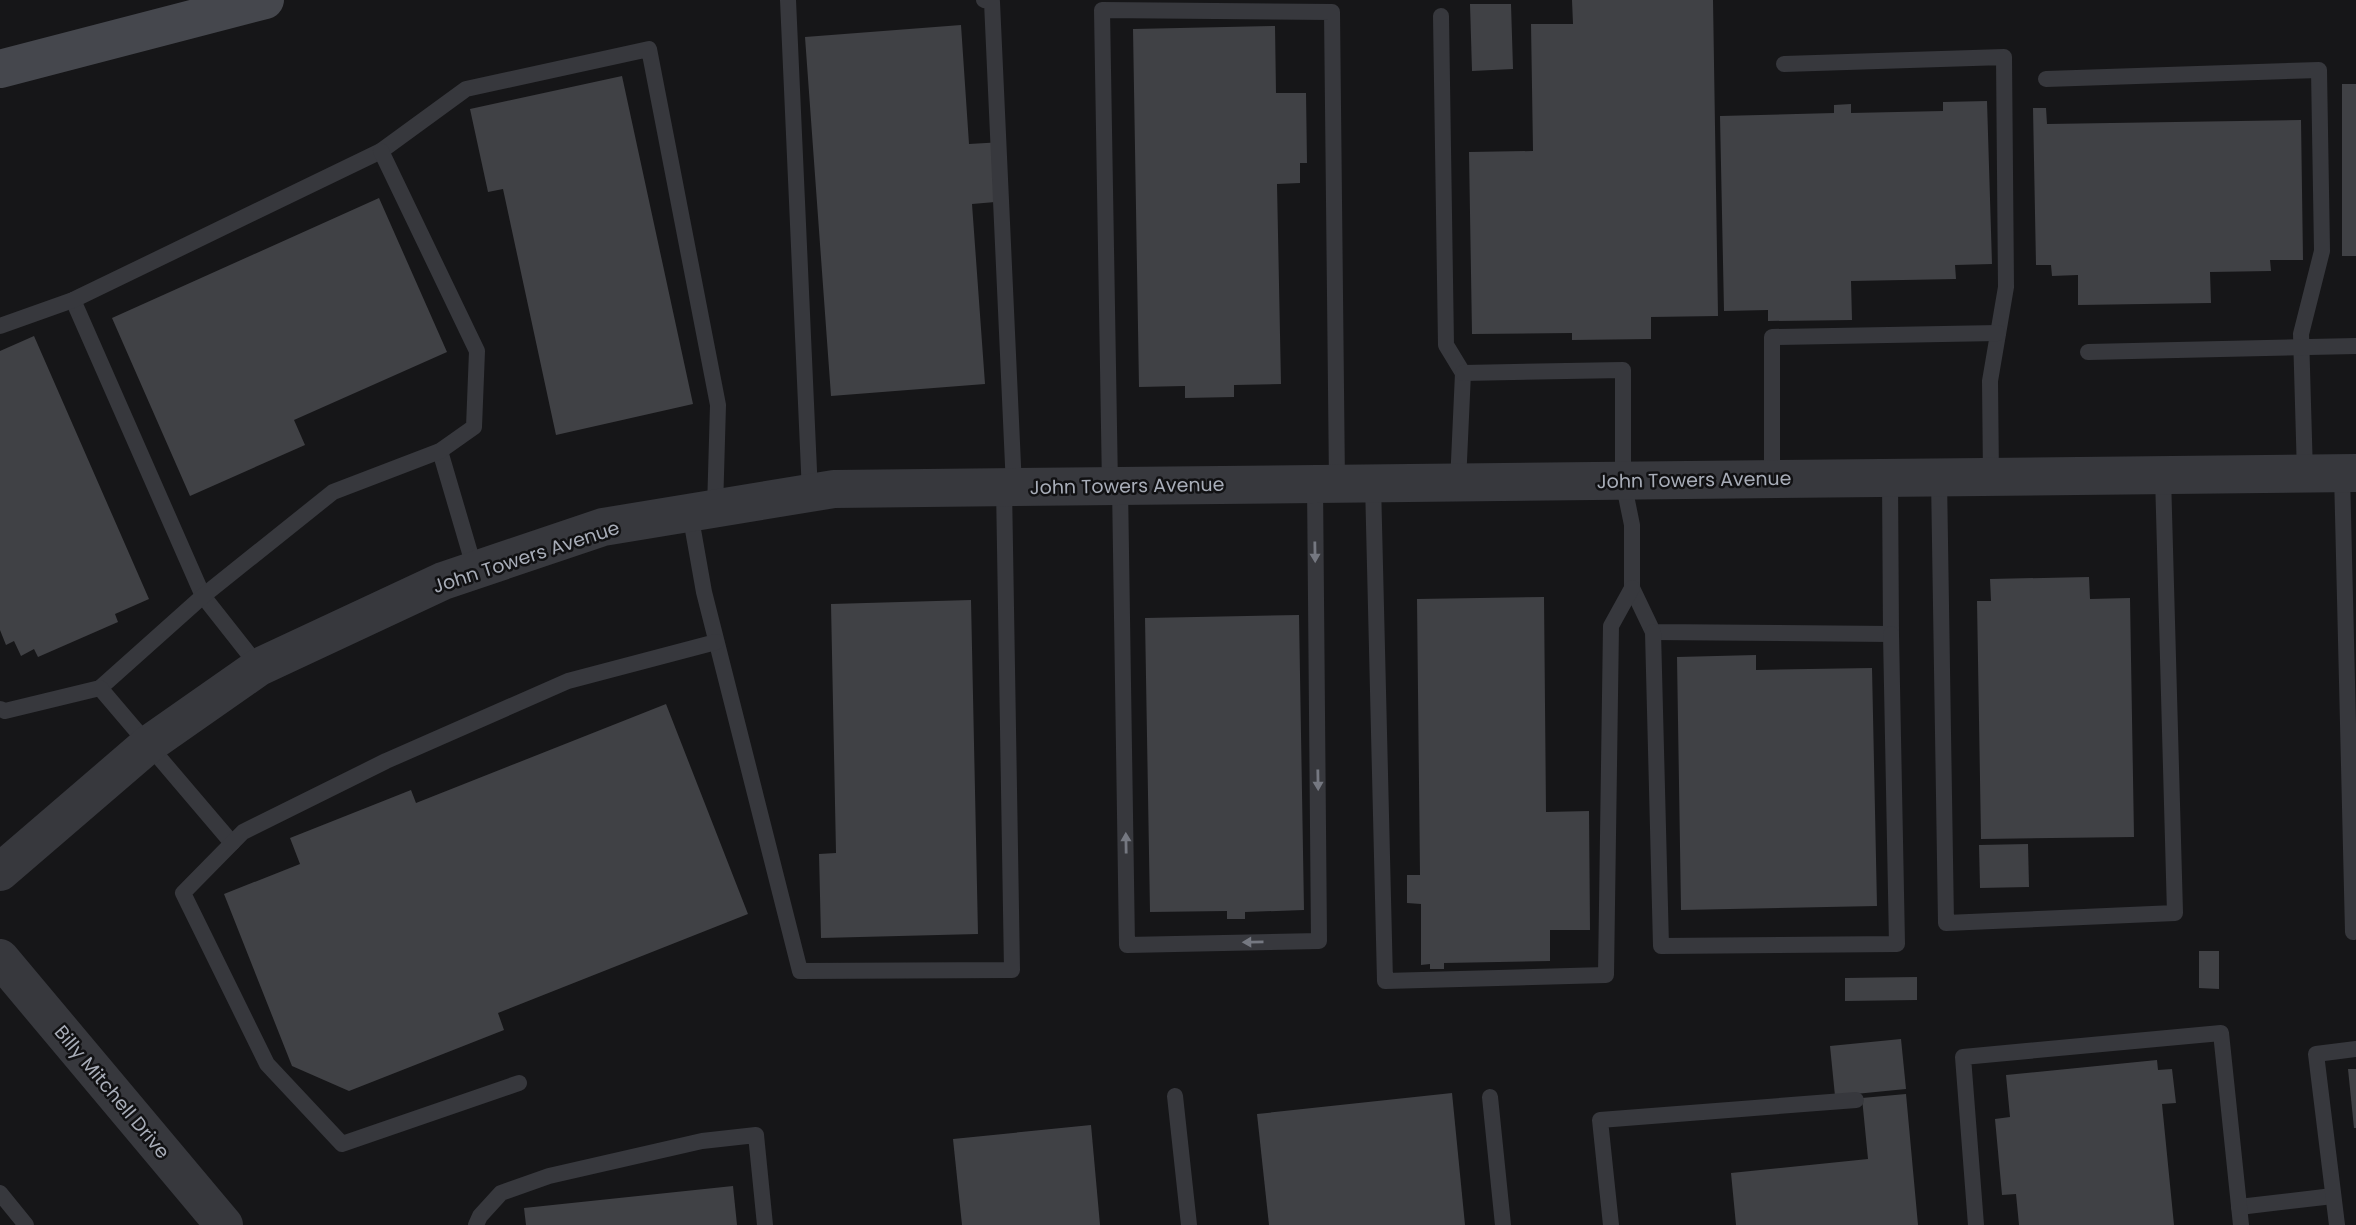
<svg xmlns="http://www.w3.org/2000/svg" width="2356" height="1225" font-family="Poppins,sans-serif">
<rect width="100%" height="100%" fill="#161618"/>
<g fill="#404145">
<path d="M1572 0H1713L1718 316 1651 317V339L1572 340V333L1472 334 1469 152 1533 151 1531 24H1573Z"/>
<path d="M1470 4H1511L1513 69 1472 71Z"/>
<path d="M961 25 969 144 1003 142 1007 201 972 204 985 384 831 396 805 37Z"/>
<path d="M1275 26 1276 93H1306L1307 163H1300V183L1277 184 1281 384 1234 385V397L1185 398V386L1139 387 1133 29Z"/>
<path d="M622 76 693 404 556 435 503 189 488 192 470 109Z"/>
<rect x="2342" y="84" width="14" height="172"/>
<path d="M1987 101 1992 264 1955 265 1956 279 1851 281 1852 320 1768 321V310L1724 311 1720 116 1834 113V105L1851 104V113L1943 111V102Z"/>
<path d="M2033 108H2046L2047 124 2301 120 2303 260H2270L2271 271 2210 272 2211 303 2078 305V275L2052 276 2051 265H2036Z"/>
<path d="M379 198 447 352 294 420 305 445 190 496 112 318Z"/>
<path d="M34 336 149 599 115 614 118 622 38 657 34 649 21 656 14 641 6 645 0 630V351Z"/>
<path d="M2089 577 2090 599 2130 598 2134 837 1981 839 1977 601H1991L1990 579Z"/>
<path d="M1544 597 1546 812 1589 811 1590 930H1550V961L1444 963V969H1430V964L1421 965V904L1407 903V875H1420L1417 599Z"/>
<path d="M971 600 978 934 821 938 819 854 836 853 831 604Z"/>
<path d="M1299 615 1304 910 1245 912V919H1227V911L1150 912 1145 618Z"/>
<path d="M1756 655V670L1872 668 1877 906 1681 910 1677 657Z"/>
<path d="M666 704 748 914 498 1013 504 1030 349 1091 292 1066 224 894 300 864 290 838 411 790 416 803Z"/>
<path d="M2028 844 2029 887 1980 888 1979 845Z"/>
<path d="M2199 951H2219V989L2199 988Z"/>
<path d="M1917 977V1000L1845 1001V978Z"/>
<path d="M1901 1039 1906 1089 1835 1096 1830 1046Z"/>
<path d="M2157 1060 2158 1070 2172 1069 2176 1103 2162 1104 2174 1225H2019L2016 1194 2002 1195 1995 1119 2010 1117 2006 1075Z"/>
<path d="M2348 1069H2356V1128H2354Z"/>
<path d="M1452 1093 1465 1225H1269L1257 1114Z"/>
<path d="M1906 1094 1918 1225H1736L1731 1173 1868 1159 1862 1098Z"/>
<path d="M1091 1125 1100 1225H962L953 1139Z"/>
<path d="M733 1186 737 1225H526L524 1208Z"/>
</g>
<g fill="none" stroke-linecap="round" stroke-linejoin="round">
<g stroke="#37383d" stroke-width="16">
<path d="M788 0 810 493"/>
<path d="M984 0 992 2 1014 487"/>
<path d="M1441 16 1446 345 1463 373 1458 483"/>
<path d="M1784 64 2004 57 2006 287 1990 381 1991 477"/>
<path d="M2046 79 2319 70 2322 251 2301 334 2305 474"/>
<path d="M73 300 203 596 259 667"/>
<path d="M0 326 73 300 381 151 466 89 649 49 718 405 715 509"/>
<path d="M2088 352 2356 346"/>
<path d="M1463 373 1623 370V481L1632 525V588L1653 632 1891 634 1890 478"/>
<path d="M440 451 475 570"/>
<path d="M2342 473 2353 932"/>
<path d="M1939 478 1946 923 2175 913 2163 476"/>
<path d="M1772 479V337L1998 333"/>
<path d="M1373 483 1385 981 1606 975 1611 626 1632 588"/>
<path d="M1110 486 1102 10 1332 12 1337 483"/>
<path d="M1120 486 1127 945 1319 941 1315 484"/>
<path d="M690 513 704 592 800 971 1012 970 1004 487"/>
<path d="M1653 632 1661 946 1897 944 1891 634"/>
<path d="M100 688 203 596 333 492 440 451 474 427 477 351 381 151"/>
<path d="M0 709 5 711 100 688 232 843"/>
<path d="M519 1083 342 1144 267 1064 183 893 243 832 386 761 568 681 716 642"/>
<path d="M1175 1096 1189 1225"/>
<path d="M1490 1097 1503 1225"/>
<path d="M0 1193 26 1225"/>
<path d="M2239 1207 2333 1196"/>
<path d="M476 1225 480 1216 501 1193 549 1176 702 1141 756 1135 765 1225"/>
<path d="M1611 1225 1600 1120 1856 1100"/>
<path d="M1976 1225 1963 1057 2221 1033 2241 1225"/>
<path d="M2337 1225 2316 1054 2356 1049"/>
</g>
<g stroke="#37383d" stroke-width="38">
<path d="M0 872 149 744 259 667 443 581 603 527 834 489 2356 473"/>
<path d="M0 958 224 1225"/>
</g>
<path stroke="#45474d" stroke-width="38" d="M0 69 265 0"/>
</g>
<defs><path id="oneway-solid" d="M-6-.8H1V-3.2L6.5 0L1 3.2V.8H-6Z" transform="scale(1.75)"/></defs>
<g fill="#757881">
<use href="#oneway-solid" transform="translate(1315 552) rotate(89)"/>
<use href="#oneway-solid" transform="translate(1318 780) rotate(89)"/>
<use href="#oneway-solid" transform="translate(1126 843) rotate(-91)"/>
<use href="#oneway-solid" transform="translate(1253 942) rotate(179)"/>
</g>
<g text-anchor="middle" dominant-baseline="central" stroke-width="5" stroke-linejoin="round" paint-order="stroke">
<g font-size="19" fill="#a8adb8" stroke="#111113">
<text transform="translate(1694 480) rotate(-1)">John Towers Avenue</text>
<text transform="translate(1127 486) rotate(-1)">John Towers Avenue</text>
<text transform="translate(526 557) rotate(-18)">John Towers Avenue</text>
<text transform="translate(112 1092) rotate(50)">Billy Mitchell Drive</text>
</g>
</g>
</svg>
